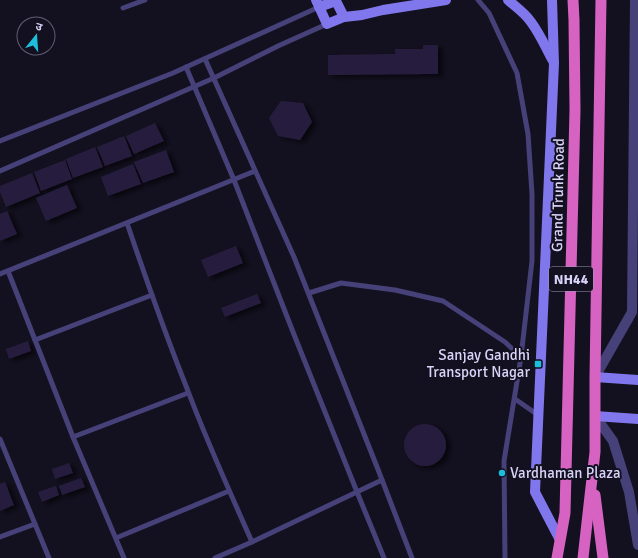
<svg xmlns="http://www.w3.org/2000/svg" width="638" height="558" font-family="Signika,'Noto Sans Devanagari',sans-serif">
<defs>
<filter id="shadow"><feDropShadow dx="4.5" dy="2.5" stdDeviation="2" flood-color="#0009"/></filter>
</defs>
<rect width="100%" height="100%" fill="#13101f"/>
<g fill="#271e3e" filter="url(#shadow)">
<path d="M423 45H438V74L328 75V55L395 54V49H423Z"/>
<path d="M281 101 303 103 312 122 300 140 278 136 269 118Z"/>
<path d="M155 123 164 141 134 154 126 136Z"/>
<path d="M124 136 132 156 105 166 97 147Z"/>
<path d="M95 147 103 167 73 178 66 159Z"/>
<path d="M166 150 174 172 143 183 134 162Z"/>
<path d="M65 160 72 179 41 191 34 172Z"/>
<path d="M133 164 141 184 108 196 101 177Z"/>
<path d="M32 173 40 193 6 207 0 192V186Z"/>
<path d="M67 185 77 208 46 221 36 198Z"/>
<path d="M7 211 17 234 0 241V214Z"/>
<path d="M236 246 243 263 208 277 201 260Z"/>
<path d="M257 294 261 303 225 317 221 308Z"/>
<path d="M28 341 31 351 9 359 6 349Z"/>
<circle cx="425" cy="445" r="21"/>
<path d="M69 463 73 473 55 479 52 469Z"/>
<path d="M81 478 85 487 62 495 59 486Z"/>
<path d="M5 482 14 505 0 511V484Z"/>
<path d="M56 486 59 495 42 502 38 492Z"/>
</g>
<g fill="none" stroke-linecap="round" stroke-linejoin="round">
<g stroke="#464178" stroke-width="5">
<path d="M478 0 489 13 517 73 528 134 532 194V261L521 357 504 461 505 558"/>
<path d="M123 8 145 0"/>
<path d="M205 59 294 257 379 472 412 558"/>
<path d="M186 67 234 180 293 332 357 492 373 531 384 558"/>
<path d="M0 141 173 73 319 7"/>
<path d="M0 171 214 78 278 46 327 24"/>
<path d="M127 223C146 279 166 336 188 391 207 442 230 492 252 542"/>
<path d="M8 271 73 437 124 558"/>
<path d="M0 274 255 171"/>
<path d="M309 293 341 283 395 290 443 301 505 342 521 357"/>
<path d="M35 340 152 295"/>
<path d="M515 399 538 415"/>
<path d="M73 437 188 393"/>
<path d="M0 439 49 558"/>
<path d="M0 537 35 524"/>
<path d="M116 538 229 491"/>
<path d="M215 558 252 542 382 480"/>
</g>
<g stroke="#464178" stroke-width="10">
<path d="M595 377 632 312 635 0"/>
<path d="M595 416 613 441 629 492 638 545"/>
</g>
<g stroke="#8177ed" stroke-width="10">
<path d="M316 0 327 24 344 17 362 15 383 10 446 0"/>
<path d="M508 0C516 7 525 13 531 22 540 34 546 48 553 61"/>
<path d="M552 0 554 63 535 492 560 540"/>
<path d="M319 7 336 1 344 17"/>
<path d="M595 377 638 380"/>
<path d="M595 416 638 419"/>
</g>
<g stroke="#d663c2" stroke-width="11">
<path d="M595 495 603 558"/>
<path d="M557 558 565 513 575 110 574 20 573 0"/>
<path d="M583 558 595 452V377L601 0"/>
</g>
</g>
<g fill="#1dbddc" stroke="#13101f" stroke-width="1.5">
<rect x="534" y="360" width="8" height="8" rx="2"/>
<circle cx="502" cy="473" r="4"/>
</g>
<g text-anchor="middle" dominant-baseline="central" stroke-width="4" stroke-linejoin="round" paint-order="stroke">
<rect fill="#13101f" stroke="#9e98b8" stroke-width="1" x="549" y="267" width="44" height="24" rx="3"/>
<g font-size="14" font-weight="bold" fill="#dad3f9">
<text x="571" y="279">NH44</text>
</g>
<g font-size="15" fill="#dad3f9" stroke="#13101f">
<text transform="translate(558 195) rotate(-89)">Grand Trunk Road</text>
</g>
<g font-size="15" fill="#dad3f9" stroke="#13101f" text-anchor="end">
<text x="530" y="355">Sanjay Gandhi<tspan x="530" dy="17">Transport Nagar</tspan></text>
<text x="510" y="473" text-anchor="start">Vardhaman Plaza</text>
</g>
</g>
<g transform="translate(36 36) rotate(17)"><circle r="19" fill="#13101f" stroke="#635e76"/>
<path d="M0-3L7 15L0 10L-7 15Z" fill="#1dbddc"/>
<text y="-6" font-size="11" font-weight="bold" text-anchor="middle" fill="#dad3f9">उ</text>
</g>
</svg>
